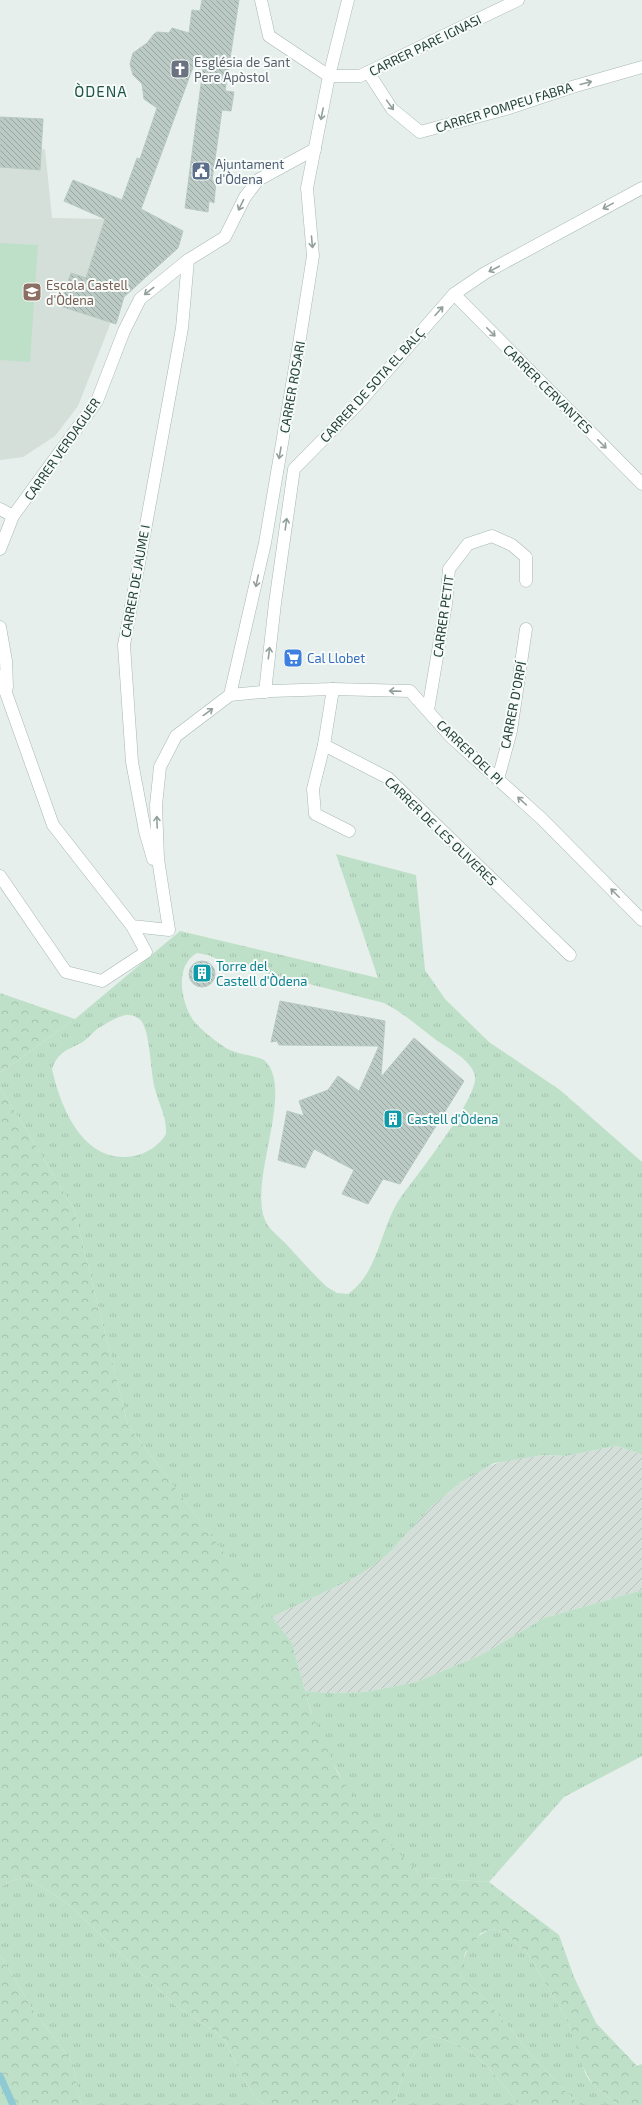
<svg xmlns="http://www.w3.org/2000/svg" width="642" height="2105" font-family="'Exo 2',sans-serif">
<defs>
<pattern id="industrial-furrows" width="10" height="10" patternUnits="userSpaceOnUse"><rect width="10" height="10" fill="#d4dfda"/><path d="M-1 1l2-2M0 10L10 0M9 11l2-2" fill="none" stroke="#b6c1bc"/></pattern>
<pattern id="grass-tufts" width="24" height="20" patternUnits="userSpaceOnUse"><rect width="24" height="20" fill="#bfe0c8"/><path d="M3 7l-1-3M5 7V3M7 7l1-3M15 17l-1-3M17 17v-4M19 17l1-3" fill="none" stroke="#a4c1ad"/></pattern>
<pattern id="forest-crowns" width="20" height="18" patternUnits="userSpaceOnUse"><rect width="20" height="18" fill="#bfe0c8"/><path d="M2 6a3 3 0 1 1 6 0M12 15a3 3 0 1 1 6 0" fill="none" stroke="#a4c1ad"/></pattern>
<pattern id="building-back-hatch" width="6" height="6" patternUnits="userSpaceOnUse"><rect width="6" height="6" fill="#bbcac4"/><path d="M-1 5l2 2M0 0l6 6M5-1l2 2" fill="none" stroke="#98a6a0"/></pattern>
</defs>
<rect width="100%" height="100%" fill="#e6efeb"/>
<path fill="#d4dfda" d="M0 117 43 119 41 150 45 149 52 218 105 219 86 278 71 273 111 322 78 406 55 436 23 457 0 460Z"/>
<path fill="url(#industrial-furrows)" d="M616 1446 642 1454V1590L544 1618 481 1655 416 1682 365 1692 328 1693 305 1691 292 1643 272 1617 350 1580 390 1552 432 1506 461 1482 482 1469 506 1460 543 1455 566 1456Z"/>
<g fill="url(#grass-tufts)" fill-rule="evenodd">
<path d="M336 854 416 875 425 970 445 999 489 1042 560 1090 642 1162V1454L616 1446 566 1456 543 1455 494 1463 461 1482 432 1506 390 1552 371 1567 350 1580 272 1617 128 1425 74 1209 0 1087V1073L75 1019 180 931 378 978ZM197 953 208 955 227 963 384 1003C402 1012 415 1024 431 1036 444 1047 471 1058 475 1076 479 1097 416 1177 401 1197 380 1227 380 1271 348 1294L337 1293 327 1287C313 1274 300 1259 287 1245 280 1237 269 1230 265 1220 248 1180 296 1088 264 1060 251 1054 235 1055 223 1046 213 1039 201 1030 193 1020 181 1001 174 966 197 953ZM125 1015C132 1015 138 1016 142 1022 151 1037 150 1071 155 1089 159 1105 167 1117 166 1134 160 1145 146 1154 134 1156 84 1165 61 1109 52 1069 58 1052 67 1050 81 1043 87 1040 92 1033 97 1029 106 1023 115 1018 125 1015Z"/>
<path d="M642 1590V1756L564 1797 489 1882 423 1878C407 1862 390 1846 376 1829 344 1790 318 1740 305 1691L328 1693 365 1692 416 1682 481 1655 544 1618Z"/>
<path d="M23 1878 33 1881 68 1904 176 2006 217 2033 225 2041 247 2085 254 2096 264 2105H81L73 2065 58 2042 35 2013 0 1955V1887L11 1881Z"/>
<path d="M492 1929 503 1931 528 1954 567 2020 586 2075 593 2085 618 2105H579L533 2057 487 2001 461 1977C462 1955 471 1936 492 1929Z"/>
<path d="M431 2035 459 2045 470 2051 488 2067 520 2105H395C399 2081 411 2050 431 2035Z"/>
</g>
<g fill="url(#forest-crowns)">
<path d="M0 993 75 1019 0 1073Z"/>
<path d="M0 1087 74 1209 128 1425 292 1643 310 1709 337 1772 376 1829 423 1878 489 1882 559 1935 574 1977 596 2023 637 2066 642 2064V2105H618L593 2085 582 2065 567 2020 528 1954 503 1931 492 1929 481 1933 465 1953 461 1977 487 2001 533 2057 579 2105H520L488 2067 470 2051 459 2045 431 2035C411 2050 399 2081 395 2105H264L254 2096 247 2085 225 2041 217 2033 176 2006 68 1904 33 1881 23 1878 11 1881 0 1887Z"/>
<path d="M0 1955 35 2013 58 2042 73 2065 81 2105H0Z"/>
</g>
<path fill="#bfe0c8" d="M0 243 38 245 30 362 0 360Z"/>
<g fill="none" stroke-linecap="round" stroke-linejoin="round">
<path stroke="#8ec9d4" stroke-width="7" d="M0 2076 13 2105"/>
</g>
<g fill="url(#building-back-hatch)" stroke="#b8c9c2">
<path d="M202 0H239L225 91 234 92 231 111 222 110 212 180 216 181 214 203 209 201 208 212 185 208 204 61 196 59 141 209 183 231 178 248 124 297 116 324 60 306 71 273 86 278 105 219 64 201 73 180 122 200 137 158 140 159 157 108 144 99 142 84 133 75 130 64 133 53 147 43 154 34 157 32 169 33 172 28 189 33 192 10 200 11Z"/>
<path d="M0 117 43 119 40 170 0 167Z"/>
<circle cx="202" cy="974" r="13"/>
<path d="M280 1001 385 1021 381 1077 414 1038 464 1081 400 1184 383 1179 368 1204 342 1194 354 1170 314 1149 305 1168 278 1160 287 1111 304 1116 299 1101 328 1090 338 1076 359 1091 379 1046 279 1045 277 1041 271 1042Z"/>
</g>
<g fill="none" stroke-linecap="round" stroke-linejoin="round">
<defs>
<g id="street">
<path d="M261 0 269 36 329 76"/>
<path d="M368 72 392 109 420 132 506 109 572 87 642 67"/>
<path d="M329 76H360L518 0"/>
<path d="M454 294 642 484"/>
<path d="M0 509 13 516"/>
<path d="M0 549 13 516 97 401 124 331 140 299 188 260 225 237 245 197 258 180 315 149"/>
<path d="M0 627 6 661 7 687"/>
<path d="M0 676 53 825 132 926 169 930 158 859 156 805 160 767 176 736 230 695 271 691 333 689 410 691 451 737 542 819 642 920"/>
<path d="M333 689 324 745 388 778 570 955"/>
<path d="M265 692 275 603 294 469 358 404 454 294 485 273 642 188"/>
<path d="M230 695 265 543 300 338 313 256 307 188 329 76 348 0"/>
<path d="M428 710 446 604 449 569 468 544 492 536 512 545 526 557V581"/>
<path d="M324 745 313 789 315 814 349 831"/>
<path d="M498 779 511 731 526 629"/>
<path d="M153 859 145 831 132 762 124 645 182 328 188 260"/>
<path d="M0 876 66 972 102 981 146 952 132 926"/>
</g>
</defs>
<use href="#street" stroke="#a8b8b2" stroke-width="13"/>
<use href="#street" stroke="#fff" stroke-width="12"/>
</g>
<defs><path id="oneway-shaft" d="M-6 0H5M1.5-3L5.5 0L1.5 3" fill="none" stroke-width="1.6" stroke-linecap="round" stroke-linejoin="round"/></defs>
<g stroke="#92a09c">
<use href="#oneway-shaft" transform="translate(586 83) rotate(-15)"/>
<use href="#oneway-shaft" transform="translate(390 105) rotate(54)"/>
<use href="#oneway-shaft" transform="translate(322 114) rotate(101)"/>
<use href="#oneway-shaft" transform="translate(241 205) rotate(116)"/>
<use href="#oneway-shaft" transform="translate(608 206) rotate(151)"/>
<use href="#oneway-shaft" transform="translate(312 242) rotate(85)"/>
<use href="#oneway-shaft" transform="translate(494 269) rotate(152)"/>
<use href="#oneway-shaft" transform="translate(149 291) rotate(142)"/>
<use href="#oneway-shaft" transform="translate(439 311) rotate(-48)"/>
<use href="#oneway-shaft" transform="translate(491 332) rotate(45)"/>
<use href="#oneway-shaft" transform="translate(602 444) rotate(45)"/>
<use href="#oneway-shaft" transform="translate(280 453) rotate(100)"/>
<use href="#oneway-shaft" transform="translate(286 524) rotate(-82)"/>
<use href="#oneway-shaft" transform="translate(257 581) rotate(102)"/>
<use href="#oneway-shaft" transform="translate(269 653) rotate(-83)"/>
<use href="#oneway-shaft" transform="translate(395 691) rotate(-178)"/>
<use href="#oneway-shaft" transform="translate(208 712) rotate(-36)"/>
<use href="#oneway-shaft" transform="translate(522 801) rotate(-138)"/>
<use href="#oneway-shaft" transform="translate(157 822) rotate(-92)"/>
<use href="#oneway-shaft" transform="translate(615 893) rotate(-135)"/>
</g>
<defs>
<symbol id="church-square" viewBox="-11 -11 22 22"><rect x="-9" y="-9" width="18" height="18" rx="4" fill="#6b7280" stroke="#f7fbf9"/><path d="M-1.2-6h2.4v3.5h3.3v2.4h-3.3V6h-2.4V-.1h-3.3v-2.4h3.3Z" fill="#fff"/></symbol>
<symbol id="civic-square" viewBox="-11 -11 22 22"><rect x="-9" y="-9" width="18" height="18" rx="4" fill="#5c6f8a" stroke="#f7fbf9"/><path d="M-.6-6.5H3V-4.5H.6V-3L4-1V1h2V6H-6V1h2V-1L-.6-3ZM-1.2 2.5V6h2.4V2.5Z" fill="#fff"/></symbol>
<symbol id="school-square" viewBox="-11 -11 22 22"><rect x="-9" y="-9" width="18" height="18" rx="4" fill="#8d6e63" stroke="#f7fbf9"/><path d="M0-5L7-2L0 1L-7-2ZM-4 1L0 2.5L4 1V4Q0 6-4 4Z" fill="#fff"/></symbol>
<symbol id="supermarket-square" viewBox="-11 -11 22 22"><rect x="-9" y="-9" width="18" height="18" rx="4" fill="#3f7fe0" stroke="#f7fbf9"/><path d="M-6-5.5h2.5l.6 2H6L4.5 2H-2.5L-4.4-4H-6ZM-1.5 3.2a1.3 1.3 0 1 0 .1 0ZM3 3.2a1.3 1.3 0 1 0 .1 0Z" fill="#fff"/></symbol>
<symbol id="building-square" viewBox="-11 -11 22 22"><rect x="-9" y="-9" width="18" height="18" rx="4" fill="#0f9aa8" stroke="#f7fbf9"/><path d="M-4-6H4V6H1V3H-1V6H-4ZM-2.5-4.3h1.7v1.8h-1.7ZM.8-4.3h1.7v1.8H.8ZM-2.5-1h1.7V.8h-1.7ZM.8-1h1.7V.8H.8Z" fill="#fff"/></symbol>
</defs>
<g fill-rule="evenodd">
<use href="#church-square" x="169" y="58" width="22" height="22"/>
<use href="#civic-square" x="190" y="160" width="22" height="22"/>
<use href="#school-square" x="21" y="281" width="22" height="22"/>
<use href="#supermarket-square" x="282" y="647" width="22" height="22"/>
<use href="#building-square" x="191" y="962" width="22" height="22"/>
<use href="#building-square" x="382" y="1108" width="22" height="22"/>
</g>
<g text-anchor="middle" dominant-baseline="central" stroke-width="4" stroke-linejoin="round" paint-order="stroke">
<g font-size="13" fill="#24423a" stroke="#f7fbf9">
<text transform="translate(425 45) rotate(-26)">CARRER PARE IGNASI</text>
<text transform="translate(504 107) rotate(-17)">CARRER POMPEU FABRA</text>
<text transform="translate(372 385) rotate(-48)">CARRER DE SOTA EL BALÇ</text>
<text transform="translate(292 387) rotate(-80)">CARRER ROSARI</text>
<text transform="translate(548 389) rotate(45)">CARRER CERVANTES</text>
<text transform="translate(62 449) rotate(-55)">CARRER VERDAGUER</text>
<text transform="translate(135 581) rotate(-80)">CARRER DE JAUME I</text>
<text transform="translate(443 616) rotate(-82)">CARRER PETIT</text>
<text transform="translate(513 705) rotate(-79)">CARRER D'ORPÍ</text>
<text transform="translate(470 752) rotate(44)">CARRER DEL PI</text>
<text transform="translate(441 831) rotate(44)">CARRER DE LES OLIVERES</text>
</g>
<g font-size="13" fill="#5b616d" stroke="#f7fbf9" text-anchor="start">
<text x="194" y="62">Església de Sant<tspan x="194" dy="15">Pere Apòstol</tspan></text>
</g>
<g font-size="13" fill="#4e5e75" stroke="#f7fbf9" text-anchor="start">
<text x="215" y="164">Ajuntament<tspan x="215" dy="15">d'Òdena</tspan></text>
</g>
<g font-size="13" fill="#785e54" stroke="#f7fbf9" text-anchor="start">
<text x="46" y="285">Escola Castell<tspan x="46" dy="15">d'Òdena</tspan></text>
</g>
<g font-size="13" fill="#366cbe" stroke="#f7fbf9" text-anchor="start">
<text x="307" y="658">Cal Llobet</text>
</g>
<g font-size="13" fill="#0d838f" stroke="#f7fbf9" text-anchor="start">
<text x="216" y="966">Torre del<tspan x="216" dy="15">Castell d'Òdena</tspan></text>
<text x="407" y="1119">Castell d'Òdena</text>
</g>
<g font-size="15" letter-spacing="1" fill="#1f5548" stroke="#f7fbf9">
<text x="101" y="91">ÒDENA</text>
</g>
</g>
</svg>
